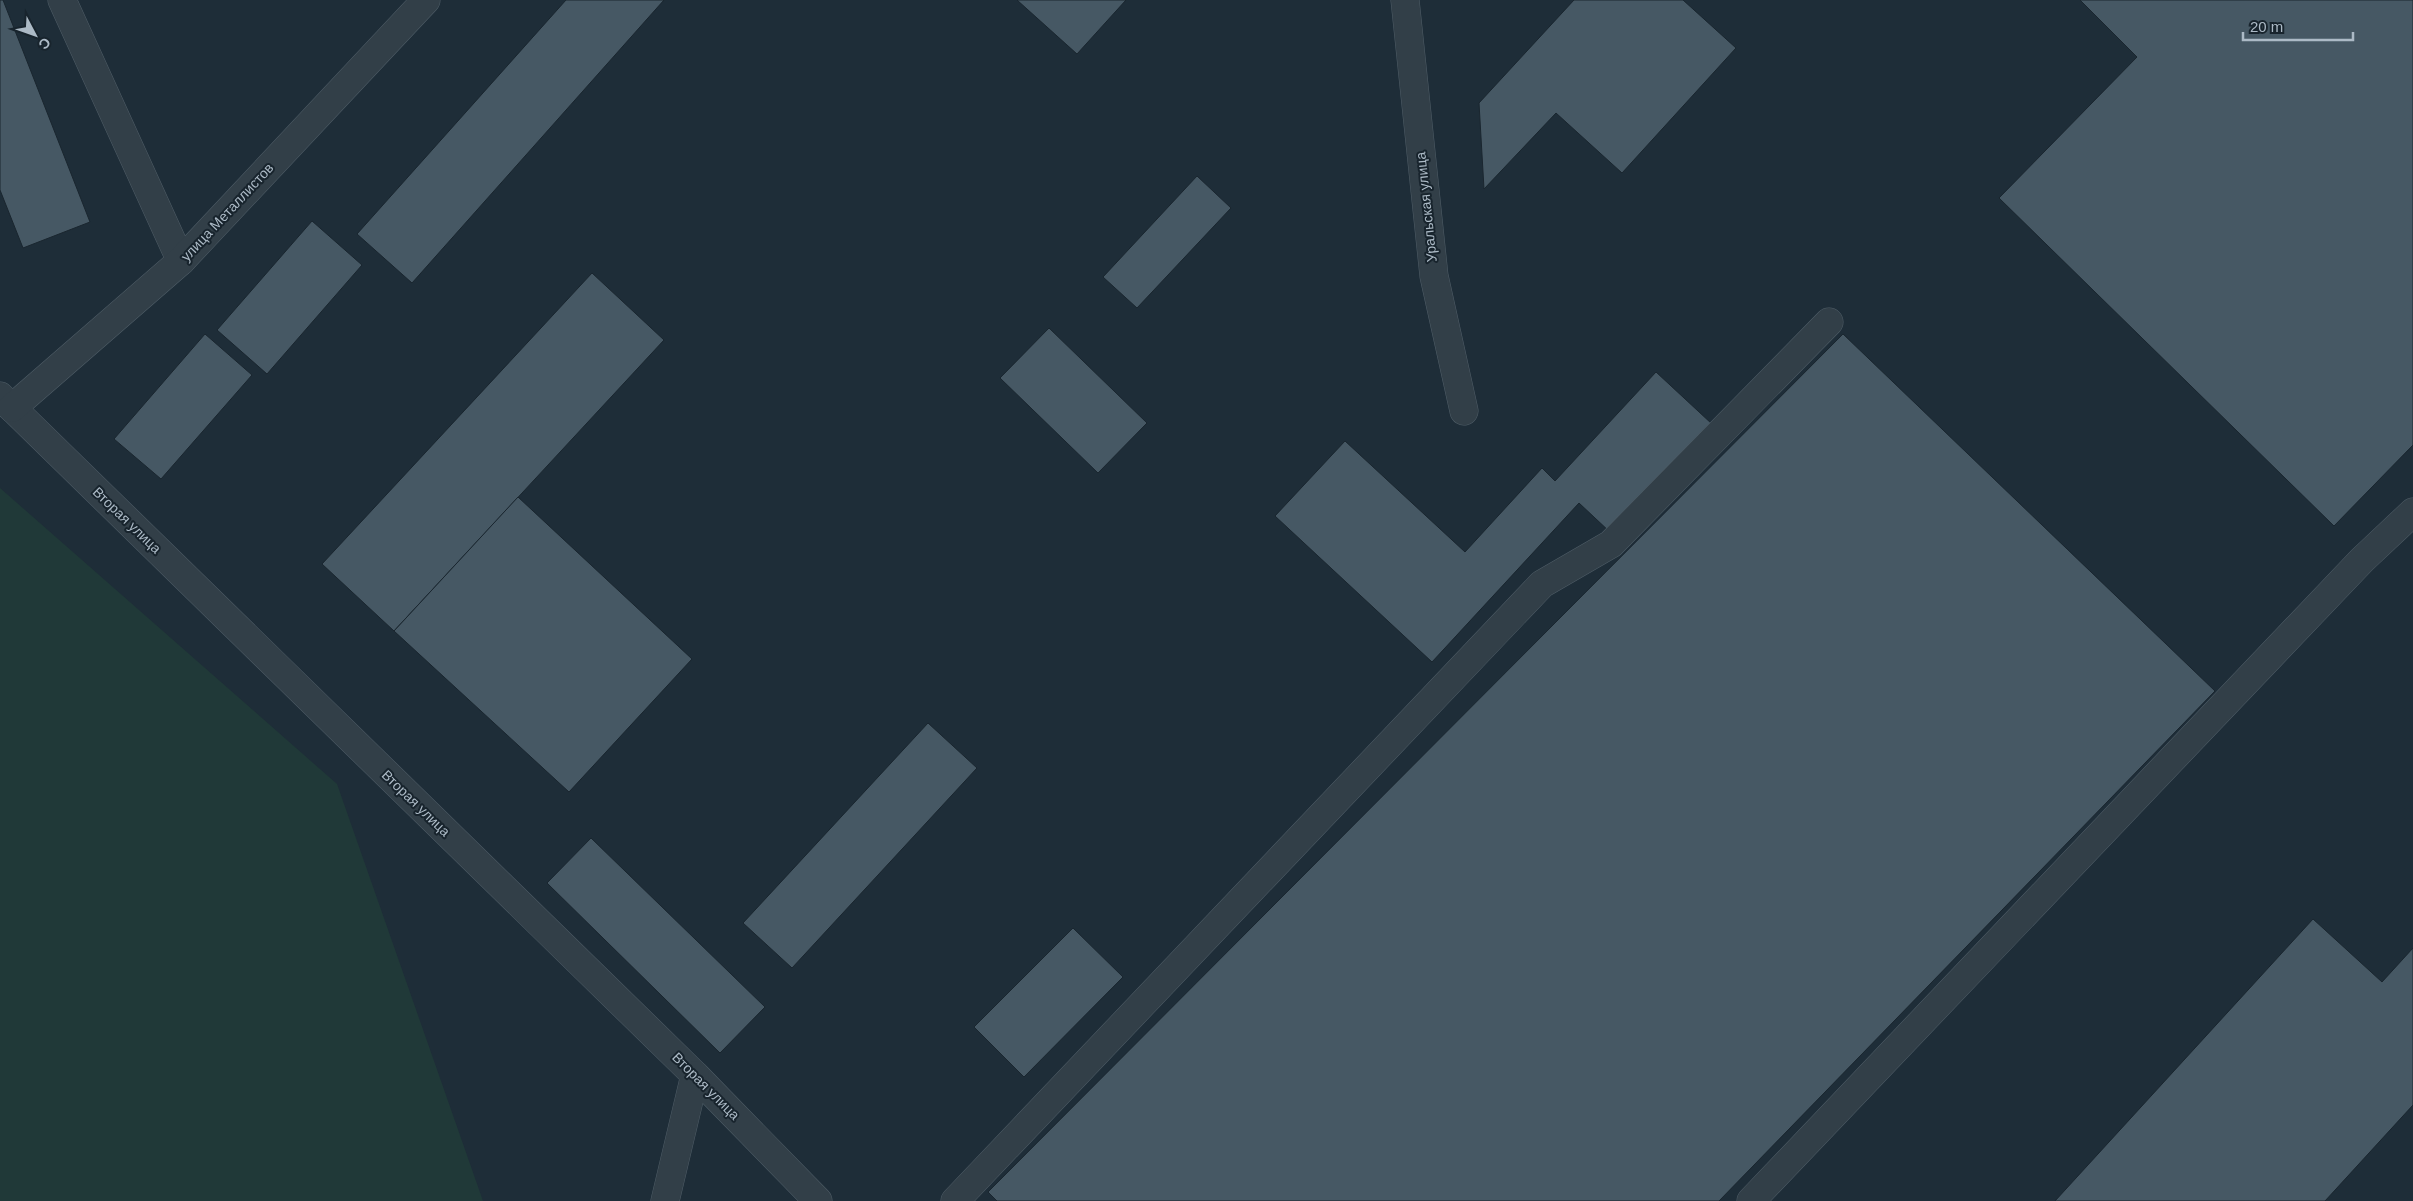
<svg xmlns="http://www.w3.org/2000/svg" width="2413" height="1201" font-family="Arial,sans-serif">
<rect width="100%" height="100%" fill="#1e2d38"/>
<path fill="#203938" d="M0 488 337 784 483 1201H0Z"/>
<g fill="#465864" stroke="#1a262f">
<path d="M0 0H3L90 222 23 248 0 190Z"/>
<path d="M566 0H664L412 283 357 234Z"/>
<path d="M1017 0H1126L1077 54Z"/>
<path d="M1574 0H1683L1736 48 1622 173 1556 113 1484 189 1479 103Z"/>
<path d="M2080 0H2413V445L2334 526 1999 198 2137 57Z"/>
<path d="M1197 176 1231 208 1137 308 1103 277Z"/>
<path d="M312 221 362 265 267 374 217 330Z"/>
<path d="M592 273 664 340 394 631 322 564Z"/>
<path d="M1049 328 1147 423 1098 473 1000 378Z"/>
<path d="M205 334 252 375 161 479 114 439Z"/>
<path d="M1843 334 2215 691 1719 1201H997L988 1192Z"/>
<path d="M1656 372 1712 424 1611 533 1579 503 1432 662 1275 516 1345 441 1465 552 1542 468 1555 481Z"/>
<path d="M518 497 692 659 569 792 394 631Z"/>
<path d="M928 723 977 768 792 968 743 923Z"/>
<path d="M591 838 765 1007 720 1053 547 883Z"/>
<path d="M2313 919 2382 982 2413 948V1105L2325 1201H2055Z"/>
<path d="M1073 928 1123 977 1024 1077 974 1027Z"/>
</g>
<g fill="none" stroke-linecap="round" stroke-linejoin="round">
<defs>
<g id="minor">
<path d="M62 0 181 261"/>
<path d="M1405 0 1434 276 1464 411"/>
<path d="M0 396 695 1075 818 1201"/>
<path d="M12 408 181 261 426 0"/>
<path d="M665 1201 695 1075"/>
<path d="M955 1201 1542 584 1611 544 1829 322"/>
<path d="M1751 1201 2362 560 2413 512"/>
</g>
</defs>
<use href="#minor" stroke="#4f5d67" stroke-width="29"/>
<use href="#minor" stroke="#323f48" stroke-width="28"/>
</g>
<g text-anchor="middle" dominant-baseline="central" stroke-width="4" stroke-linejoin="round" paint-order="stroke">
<g font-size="14" fill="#acbac6" stroke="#18242d">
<text transform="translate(1426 207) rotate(-96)">Уральская улица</text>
<text transform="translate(227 212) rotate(-47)">улица Металлистов</text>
<text transform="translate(127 520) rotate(44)">Вторая улица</text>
<text transform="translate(416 803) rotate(44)">Вторая улица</text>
<text transform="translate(706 1086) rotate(45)">Вторая улица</text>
</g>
</g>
<g transform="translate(35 35) rotate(131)" stroke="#18242d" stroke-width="4" paint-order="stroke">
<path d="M0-4L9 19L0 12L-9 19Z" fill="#acbac6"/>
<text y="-8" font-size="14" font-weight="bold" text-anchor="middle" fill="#acbac6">С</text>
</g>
<path d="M2243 32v8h110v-8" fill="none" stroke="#acbac6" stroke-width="2.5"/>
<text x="2250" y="32" font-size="15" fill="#acbac6" stroke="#18242d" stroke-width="4" paint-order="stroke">20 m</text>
</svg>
